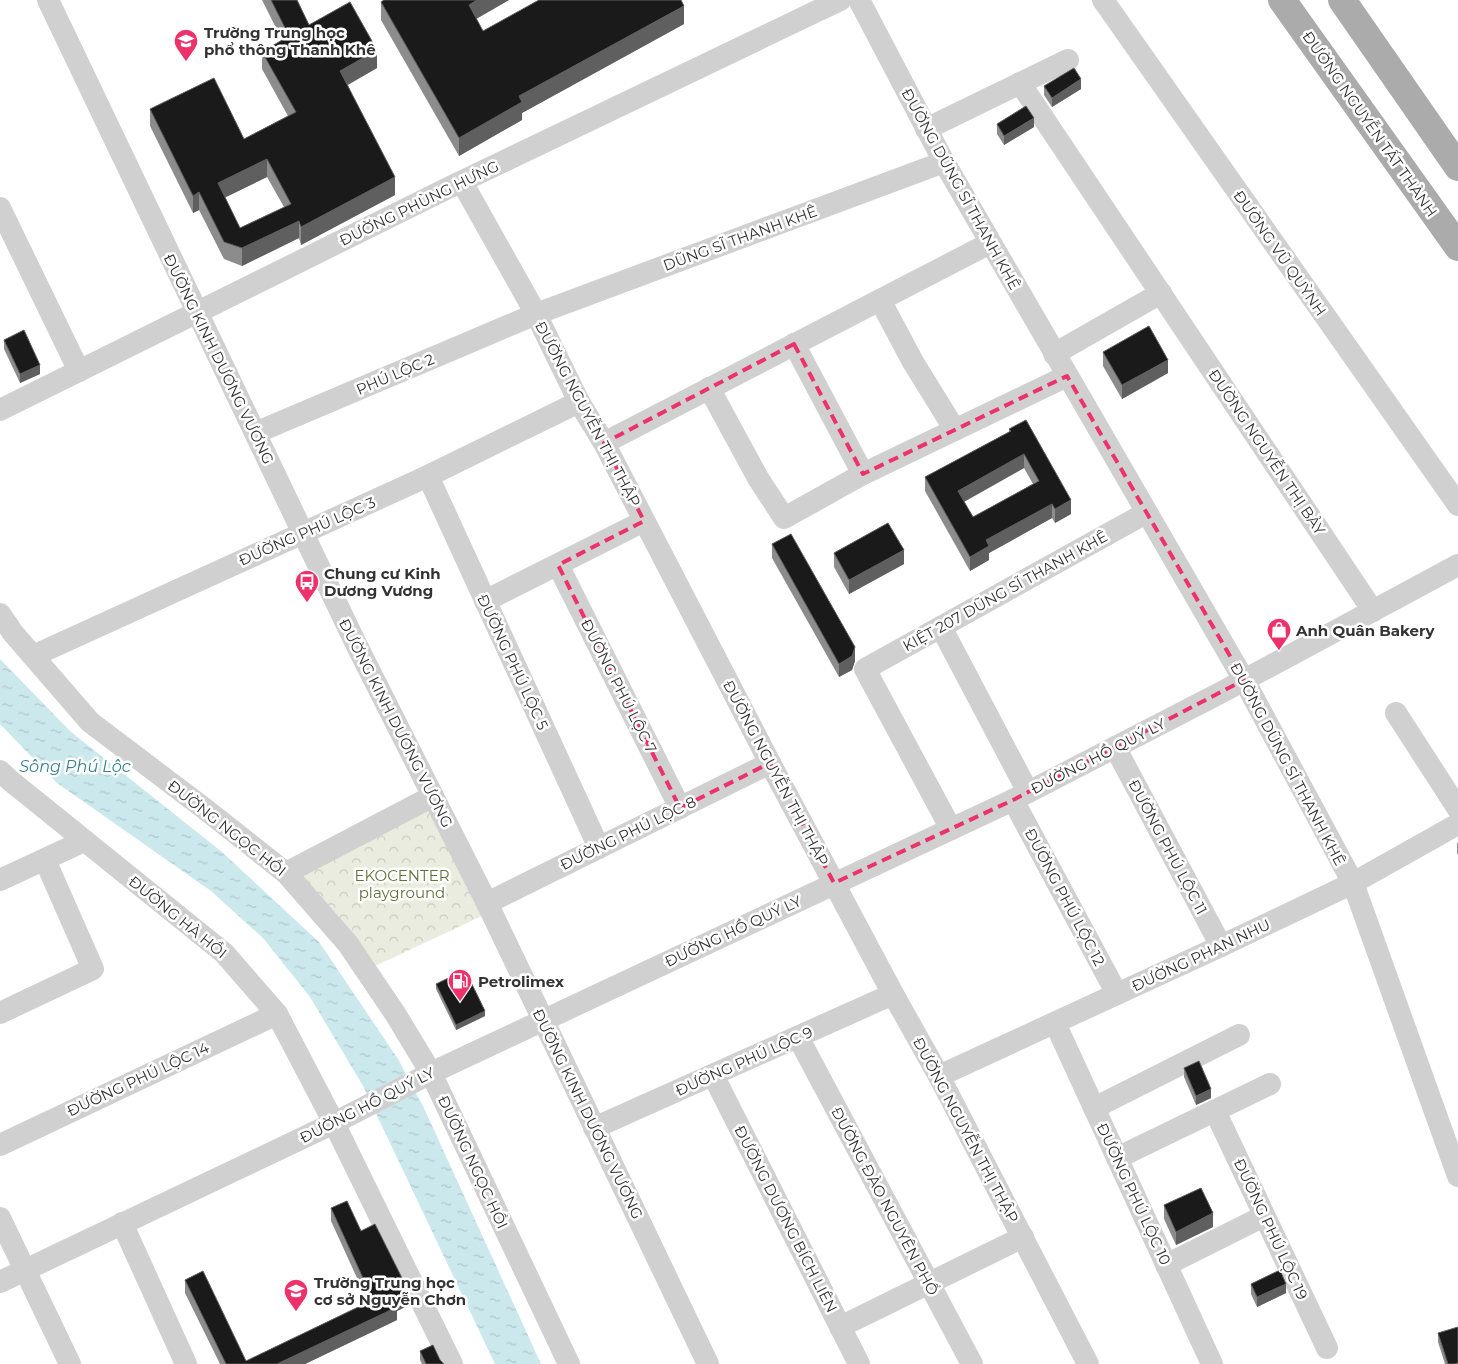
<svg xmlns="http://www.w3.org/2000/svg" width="1458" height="1364" font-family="Montserrat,sans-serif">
<defs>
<pattern id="forest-crowns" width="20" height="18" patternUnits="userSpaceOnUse" patternTransform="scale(1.25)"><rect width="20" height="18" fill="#e9ecde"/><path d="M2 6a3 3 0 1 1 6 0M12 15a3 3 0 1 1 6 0" fill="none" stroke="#c8cbbf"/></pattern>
<pattern id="water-ripples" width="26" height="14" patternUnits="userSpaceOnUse" patternTransform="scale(1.25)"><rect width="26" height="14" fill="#cbe8ed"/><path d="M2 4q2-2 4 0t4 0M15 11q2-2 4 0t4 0" fill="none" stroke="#afc7cc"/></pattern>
</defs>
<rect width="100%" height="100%" fill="#fff"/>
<path fill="url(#forest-crowns)" d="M433 796 484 915 373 967 286 873Z"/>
<path fill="url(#water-ripples)" d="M0 659 71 732 222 852 319 942 398 1059 423 1106 541 1364H495L363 1086 310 997 263 938 211 891 57 783 0 724Z"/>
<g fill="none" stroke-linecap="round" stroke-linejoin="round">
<g stroke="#d0d0d0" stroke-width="22">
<path d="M48 0 356 644 487 903 708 1364"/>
<path d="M859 0 944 162 1244 680 1353 883 1458 1176"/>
<path d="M1103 0 1458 505"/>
<path d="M1020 83 1373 611"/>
<path d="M926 129 1068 60"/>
<path d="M462 182 536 314 579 402 604 443 770 763 893 994 939 1076 1088 1364"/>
<path d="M0 208 79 371"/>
<path d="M880 300 913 362 955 430"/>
<path d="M794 344 863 474"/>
<path d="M1054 354 1161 293"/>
<path d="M709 388 758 478 784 518 863 474 1067 376"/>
<path d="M0 410 450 187 840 0"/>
<path d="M255 433 536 314 944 162"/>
<path d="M604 443 990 243"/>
<path d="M428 476 599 848"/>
<path d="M558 565 680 808"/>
<path d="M485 601 644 521"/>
<path d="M0 614 13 633 90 722 205 809 286 873 348 944 396 1015 431 1073 569 1364"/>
<path d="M941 627 1028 792"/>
<path d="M33 656 428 476 579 402"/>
<path d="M1396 713 1458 809"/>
<path d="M1115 747 1221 946"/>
<path d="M0 771 12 782 224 953 277 1014 334 1123 452 1364"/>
<path d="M1013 800 1117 994"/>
<path d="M951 829 865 669 1146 513"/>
<path d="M286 873 433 796"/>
<path d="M0 880 84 841"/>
<path d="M487 903 770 763"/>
<path d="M0 1013 93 969 45 860"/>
<path d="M1055 1023 1212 1364"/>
<path d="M798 1037 972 1364"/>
<path d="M713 1075 859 1364"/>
<path d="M939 1076 1221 946 1353 883 1458 824"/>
<path d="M1094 1108 1239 1035"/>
<path d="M1215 1111 1327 1348"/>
<path d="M594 1128 893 994"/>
<path d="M0 1145 277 1014"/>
<path d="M1117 1158 1270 1084"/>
<path d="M0 1218 70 1364"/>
<path d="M122 1223 186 1364"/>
<path d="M1166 1265 1264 1216"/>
<path d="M0 1282 334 1123 431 1073 1013 800 1222 692 1458 565"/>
<path d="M840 1327 1023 1237"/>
</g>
<g stroke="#ababab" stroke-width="28">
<path d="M1282 0 1458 247"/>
<path d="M1342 0 1458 167"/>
</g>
</g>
<g fill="#8c8c8c" fill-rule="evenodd">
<path d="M262 0H297L309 25 377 68 348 85 395 195 301 245 299 238 242 266 224 259 199 210 193 213 150 126V109L244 139 288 116 262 69V52L282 40ZM267 177 284 207 240 228 225 197Z"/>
<path d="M384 0H509L476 19 483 31 684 24 522 113V120L459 156 381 20V2Z"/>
<path d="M1044 86 1081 89 1052 107 1044 95Z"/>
<path d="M997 124 1034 127 1004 145 997 134Z"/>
<path d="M4 340 40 374 20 383 4 349Z"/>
<path d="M1103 352 1168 373 1122 399 1103 366Z"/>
<path d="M1009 429 1071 514 1055 523 1052 518 989 553V560L970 571 925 491V477L1009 432ZM1024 468 1033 484 973 517 964 502Z"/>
<path d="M772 544 855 661 852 670 839 677 772 558Z"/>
<path d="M834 553 904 564 849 594 834 567Z"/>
<path d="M1457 843H1458V855L1457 853Z"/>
<path d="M436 984 485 1016 456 1030 436 989Z"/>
<path d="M1184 1068 1211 1098 1196 1105 1184 1077Z"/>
<path d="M1164 1205 1213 1227 1176 1245 1164 1219Z"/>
<path d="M331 1208 361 1231 409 1305 397 1311V1320L305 1364H220L185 1293V1280L246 1361 368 1302 331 1221Z"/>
<path d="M1251 1284 1286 1293 1257 1307 1251 1294Z"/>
<path d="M1438 1333 1458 1364H1445L1438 1342Z"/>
<path d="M420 1351 440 1360 444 1364H422L420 1360Z"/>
</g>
<g fill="#5f5f5f">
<path d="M477 0H509L469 23V5Z"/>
<path d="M684 6V24L522 113V120L459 156V138L519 96Z"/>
<path d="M377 50V68L340 89V71Z"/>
<path d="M1081 79V89L1052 107V98Z"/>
<path d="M1034 118V127L1004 145V136Z"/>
<path d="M267 159V177L218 201V183Z"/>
<path d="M395 177V195L301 245V227Z"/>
<path d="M199 192V210L193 213V196Z"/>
<path d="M299 221V238L242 266V248Z"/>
<path d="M1168 360V373L1122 399V385Z"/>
<path d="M40 365V374L20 383V374Z"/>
<path d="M1024 454V468L958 505V491Z"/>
<path d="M1071 500V514L1055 523V509Z"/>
<path d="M1052 504V518L989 553V560L970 571V557L986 540Z"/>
<path d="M904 550V564L849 594V580Z"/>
<path d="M855 647V661L852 670 839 677V664Z"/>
<path d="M485 1011V1016L456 1030V1025Z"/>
<path d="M1211 1089V1098L1196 1105V1096Z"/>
<path d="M1213 1213V1227L1176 1245V1232Z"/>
<path d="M1286 1284V1293L1257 1307V1297Z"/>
<path d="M409 1292V1305L397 1311V1320L305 1364H277L394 1299Z"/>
</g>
<g fill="#1a1a1a" stroke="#5f5f5f" fill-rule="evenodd">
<path d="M271 0H297L309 25 350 2 377 50 340 71 395 177 301 227 299 221 242 248 224 242 199 192 193 196 150 109 214 78 244 139 296 112 262 52 289 36ZM267 159 291 204 240 228 218 183Z"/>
<path d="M384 0H477L469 5 483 31 539 0H681L684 6 519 96 522 102 459 138 381 2Z"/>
<path d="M1074 68 1081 79 1052 98 1044 86Z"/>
<path d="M1026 106 1034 118 1004 136 997 124Z"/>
<path d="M1149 326 1168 360 1122 385 1103 352Z"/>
<path d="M24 330 40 365 20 374 4 340Z"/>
<path d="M1026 420 1071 500 1055 509 1052 504 986 540 989 546 970 557 925 477 1011 431 1009 429ZM1024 454 1039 481 973 517 958 491Z"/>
<path d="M888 523 904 550 849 580 834 553Z"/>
<path d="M791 534 855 647 852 656 839 664 772 544Z"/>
<path d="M465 970 485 1011 456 1025 436 984Z"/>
<path d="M1199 1061 1211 1089 1196 1096 1184 1068Z"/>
<path d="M1201 1188 1213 1213 1176 1232 1164 1205Z"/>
<path d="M347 1201 361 1231 375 1224 409 1292 394 1299 397 1307 277 1364H226L185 1280 203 1271 246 1361 373 1300 331 1208Z"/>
<path d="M1280 1270 1286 1284 1257 1297 1251 1284Z"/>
<path d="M1458 1327V1363L1454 1364H1448L1438 1333Z"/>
<path d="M433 1345 440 1360 444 1364H426L420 1351Z"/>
</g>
<path fill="none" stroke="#ed326b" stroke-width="4" stroke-dasharray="10 6" stroke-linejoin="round" d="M794 344 863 474 1067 376 1244 680 1013 800 834 883 770 763 680 808 558 565 644 521 604 443Z"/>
<defs>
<symbol id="school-pin" viewBox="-11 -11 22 30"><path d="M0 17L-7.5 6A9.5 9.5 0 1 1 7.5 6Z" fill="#ed326b" stroke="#fff"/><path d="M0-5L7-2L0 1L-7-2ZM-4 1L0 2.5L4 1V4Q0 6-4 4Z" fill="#fff"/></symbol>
<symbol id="bus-pin" viewBox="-11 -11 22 30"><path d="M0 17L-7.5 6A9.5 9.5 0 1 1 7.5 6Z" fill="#ed326b" stroke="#fff"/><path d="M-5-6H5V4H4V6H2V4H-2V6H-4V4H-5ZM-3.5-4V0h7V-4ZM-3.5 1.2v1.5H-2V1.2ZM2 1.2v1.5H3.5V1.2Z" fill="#fff"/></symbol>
<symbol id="shop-pin" viewBox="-11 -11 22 30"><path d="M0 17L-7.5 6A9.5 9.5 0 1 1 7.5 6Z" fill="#ed326b" stroke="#fff"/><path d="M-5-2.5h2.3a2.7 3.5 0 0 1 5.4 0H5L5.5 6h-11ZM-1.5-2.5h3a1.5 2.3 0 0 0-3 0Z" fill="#fff"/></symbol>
<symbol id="fuel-pin" viewBox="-11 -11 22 30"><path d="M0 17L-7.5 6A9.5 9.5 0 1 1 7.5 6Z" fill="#ed326b" stroke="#fff"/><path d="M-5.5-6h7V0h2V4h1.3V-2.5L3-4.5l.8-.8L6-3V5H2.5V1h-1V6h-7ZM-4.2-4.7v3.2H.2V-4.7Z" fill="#fff"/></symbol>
</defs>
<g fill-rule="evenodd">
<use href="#school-pin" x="172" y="27" width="28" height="38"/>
<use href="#bus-pin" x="293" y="568" width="28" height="38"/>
<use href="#shop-pin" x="1265" y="616" width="28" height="38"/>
<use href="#fuel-pin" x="446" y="967" width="28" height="38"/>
<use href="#school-pin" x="282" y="1277" width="28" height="38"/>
</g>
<g text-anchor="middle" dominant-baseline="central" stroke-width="5" stroke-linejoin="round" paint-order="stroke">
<g font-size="15" font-weight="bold" fill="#333" stroke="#fff" text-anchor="start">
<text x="204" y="32">Trường Trung học<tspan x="204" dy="17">phổ thông Thanh Khê</tspan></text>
<text x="324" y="573">Chung cư Kinh<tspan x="324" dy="17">Dương Vương</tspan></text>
<text x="1296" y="630">Anh Quân Bakery</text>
<text x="478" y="981">Petrolimex</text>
<text x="314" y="1282">Trường Trung học<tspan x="314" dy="17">cơ sở Nguyễn Chơn</tspan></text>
</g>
<g font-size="15" fill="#333" stroke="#fff">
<text transform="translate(1370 124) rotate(55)">ĐƯỜNG NGUYỄN TẤT THÀNH</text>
<text transform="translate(961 189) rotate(61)">ĐƯỜNG DŨNG SĨ THANH KHÊ</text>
<text transform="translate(419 203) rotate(-26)">ĐƯỜNG PHÙNG HƯNG</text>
<text transform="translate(740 238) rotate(-20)">DŨNG SĨ THANH KHÊ</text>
<text transform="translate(1280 253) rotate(55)">ĐƯỜNG VŨ QUỲNH</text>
<text transform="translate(219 359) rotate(64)">ĐƯỜNG KINH DƯƠNG VƯƠNG</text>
<text transform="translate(395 374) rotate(-23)">PHÚ LỘC 2</text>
<text transform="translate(588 414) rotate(62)">ĐƯỜNG NGUYỄN THỊ THẬP</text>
<text transform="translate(1267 452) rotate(56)">ĐƯỜNG NGUYỄN THỊ BẢY</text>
<text transform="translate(307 531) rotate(-24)">ĐƯỜNG PHÚ LỘC 3</text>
<text transform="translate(1005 591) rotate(-29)">KIỆT 207 DŨNG SĨ THANH KHÊ</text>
<text transform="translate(513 662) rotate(65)">ĐƯỜNG PHÚ LỘC 5</text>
<text transform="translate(619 686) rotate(63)">ĐƯỜNG PHÚ LỘC 7</text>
<text transform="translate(396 723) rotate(63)">ĐƯỜNG KINH DƯƠNG VƯƠNG</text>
<text transform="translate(1098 756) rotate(-27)">ĐƯỜNG HỒ QUÝ LY</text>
<text transform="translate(1288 764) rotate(62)">ĐƯỜNG DŨNG SĨ THANH KHÊ</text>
<text transform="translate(776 773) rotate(62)">ĐƯỜNG NGUYỄN THỊ THẬP</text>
<text transform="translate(227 828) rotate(38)">ĐƯỜNG NGỌC HỒI</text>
<text transform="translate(628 833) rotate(-26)">ĐƯỜNG PHÚ LỘC 8</text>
<text transform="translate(1168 847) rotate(62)">ĐƯỜNG PHÚ LỘC 11</text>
<text transform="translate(1065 897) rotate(62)">ĐƯỜNG PHÚ LỘC 12</text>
<text transform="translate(178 917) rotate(39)">ĐƯỜNG HÀ HỒI</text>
<text transform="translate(733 931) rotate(-25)">ĐƯỜNG HỒ QUÝ LY</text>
<text transform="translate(1201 955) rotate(-25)">ĐƯỜNG PHAN NHU</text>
<text transform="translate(744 1061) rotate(-24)">ĐƯỜNG PHÚ LỘC 9</text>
<text transform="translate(138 1079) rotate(-25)">ĐƯỜNG PHÚ LỘC 14</text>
<text transform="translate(367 1105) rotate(-27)">ĐƯỜNG HỒ QUÝ LY</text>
<text transform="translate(588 1114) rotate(64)">ĐƯỜNG KINH DƯƠNG VƯƠNG</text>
<text transform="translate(966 1130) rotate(62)">ĐƯỜNG NGUYỄN THỊ THẬP</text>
<text transform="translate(473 1162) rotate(65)">ĐƯỜNG NGỌC HỒI</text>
<text transform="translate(1134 1194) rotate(65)">ĐƯỜNG PHÚ LỘC 10</text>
<text transform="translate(885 1201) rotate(62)">ĐƯỜNG ĐÀO NGUYÊN PHỔ</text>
<text transform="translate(786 1219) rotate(63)">ĐƯỜNG DƯƠNG BÍCH LIÊN</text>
<text transform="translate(1271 1229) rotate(65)">ĐƯỜNG PHÚ LỘC 19</text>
</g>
<g font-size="15" fill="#62723d" stroke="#fff">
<text x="402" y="875">EKOCENTER<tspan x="402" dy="17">playground</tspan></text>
</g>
<g font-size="16" font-style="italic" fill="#38808c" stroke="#fff">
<text x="75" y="766">Sông Phú Lộc</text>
</g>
</g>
</svg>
